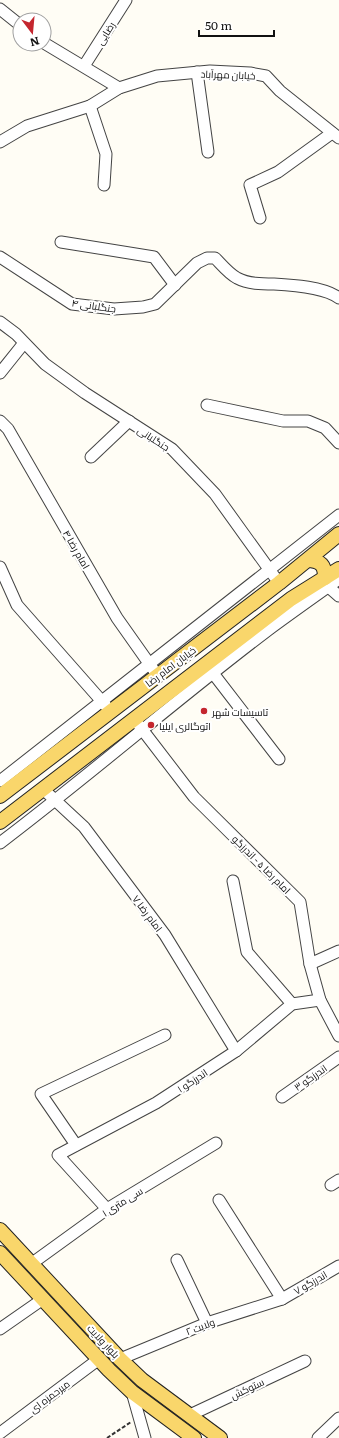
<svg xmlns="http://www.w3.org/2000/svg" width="339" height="1438" font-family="Literata,Cairo,serif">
<rect width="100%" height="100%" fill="#fffdf5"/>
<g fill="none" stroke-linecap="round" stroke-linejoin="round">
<defs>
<g id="minor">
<path d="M0 9 20 25"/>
<path d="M44 43 119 88"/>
<path d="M84 66 126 0"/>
<path d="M197 72 208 152"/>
<path d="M90 106 106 154 104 185"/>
<path d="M0 142 27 126 90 106 119 88 157 76 210 71 250 73 266 76 280 91 339 138"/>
<path d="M260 218 250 185 278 172 332 133"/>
<path d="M61 242 154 257 175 285"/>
<path d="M0 257 72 304 114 309 143 307 155 304 197 263 207 258H215C221 264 229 274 237 278 248 284 262 284 274 284 293 285 324 287 339 298"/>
<path d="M0 322 16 334 45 364 85 393 172 449 215 494 279 583"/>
<path d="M0 373 24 343"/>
<path d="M207 405 283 421H308L325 428 339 443"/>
<path d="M0 421 8 429 117 618 153 669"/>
<path d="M91 457 129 421"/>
<path d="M0 567 17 605 106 706"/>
<path d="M323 582 339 596"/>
<path d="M209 668 279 759"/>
<path d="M138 724 194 797 300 902 310 964 320 1000 339 1036"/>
<path d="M0 781 339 515"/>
<path d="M43 789 84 827 165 935 236 1051"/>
<path d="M0 843C91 774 177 699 268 630 291 613 315 596 339 579"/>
<path d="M233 881 247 952 292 1004"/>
<path d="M310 964 339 951"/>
<path d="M282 1097 339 1057"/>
<path d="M76 1145 41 1094 165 1035"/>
<path d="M331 1185 339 1180"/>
<path d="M219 1200 282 1299"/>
<path d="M107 1209 58 1155 156 1103 236 1051 292 1004 320 1000"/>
<path d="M177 1260 207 1323"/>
<path d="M31 1264 107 1209 216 1143"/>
<path d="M0 1329 43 1299"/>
<path d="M120 1359 207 1323 282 1299 339 1266"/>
<path d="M132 1392 145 1438"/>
<path d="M190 1415 305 1361"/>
<path d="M0 1433 99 1359"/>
<path d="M318 1438 339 1418"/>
</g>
<g id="major">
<path d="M308 560C321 561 325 565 325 578"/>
<path d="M0 796 279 583 339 534"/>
<path d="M0 822 291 599 339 569"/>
<path d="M0 1230 120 1359 142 1380 220 1438"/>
<path d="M0 1253 109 1370 132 1392 194 1438"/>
</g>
</defs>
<use href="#minor" stroke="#444" stroke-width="13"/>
<use href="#major" stroke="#222" stroke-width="16"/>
<path stroke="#333" stroke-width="2" stroke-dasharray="4 2" stroke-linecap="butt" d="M107 1438 131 1422"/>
<use href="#minor" stroke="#fff" stroke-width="11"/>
<use href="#major" stroke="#f9d66b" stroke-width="14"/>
</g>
<g fill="#c4262e" stroke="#fff" stroke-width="1.5">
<circle cx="204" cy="711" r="4"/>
<circle cx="151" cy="725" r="4"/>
</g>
<g text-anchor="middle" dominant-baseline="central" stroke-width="4" stroke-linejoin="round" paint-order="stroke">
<g font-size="10" fill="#111" stroke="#fff">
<text transform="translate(105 33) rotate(-58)">رضایی</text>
<text transform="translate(228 74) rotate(2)">خیابان مهرآباد</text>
<text transform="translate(94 305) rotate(8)">جنگلبانی ۴</text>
<text transform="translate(154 438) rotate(33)">جنگلبانی</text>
<text transform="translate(77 549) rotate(60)">امام رضا ۴</text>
<text transform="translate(170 666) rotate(-37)">خیابان امام رضا</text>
<text transform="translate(262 864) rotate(45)">امام رضا ۵ - اندرزگو</text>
<text transform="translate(148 913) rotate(53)">امام رضا ۷</text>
<text transform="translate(310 1077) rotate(-35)">اندرزگو ۳</text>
<text transform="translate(192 1080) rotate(-33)">اندرزگو ۱</text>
<text transform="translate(122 1201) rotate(-32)">سی متری ۱</text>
<text transform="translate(310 1282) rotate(-30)">اندرزگو ۷</text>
<text transform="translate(200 1326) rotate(-21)">ولایت ۲</text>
<text transform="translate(104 1341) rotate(47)">بلوار ولایت</text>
<text transform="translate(247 1388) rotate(-25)">ستوکش</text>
<text transform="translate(49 1396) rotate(-37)">میرحمزه ای</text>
</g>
<g font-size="10" fill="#111" stroke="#fff" text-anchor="start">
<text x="212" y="711">تاسیسات شهر</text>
<text x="159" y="725">اتوگالری ایلیا</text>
</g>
</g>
<g transform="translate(32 32) rotate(164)"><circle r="19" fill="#ffffff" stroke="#a0a0a0"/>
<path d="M0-3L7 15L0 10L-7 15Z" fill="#c4262e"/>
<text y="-6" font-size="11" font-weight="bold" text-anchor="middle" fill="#111111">N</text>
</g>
<path d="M199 30v6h75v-6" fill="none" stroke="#111111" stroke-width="2"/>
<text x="205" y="30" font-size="12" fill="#111111" stroke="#ffffff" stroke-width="3" paint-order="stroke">50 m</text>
</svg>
